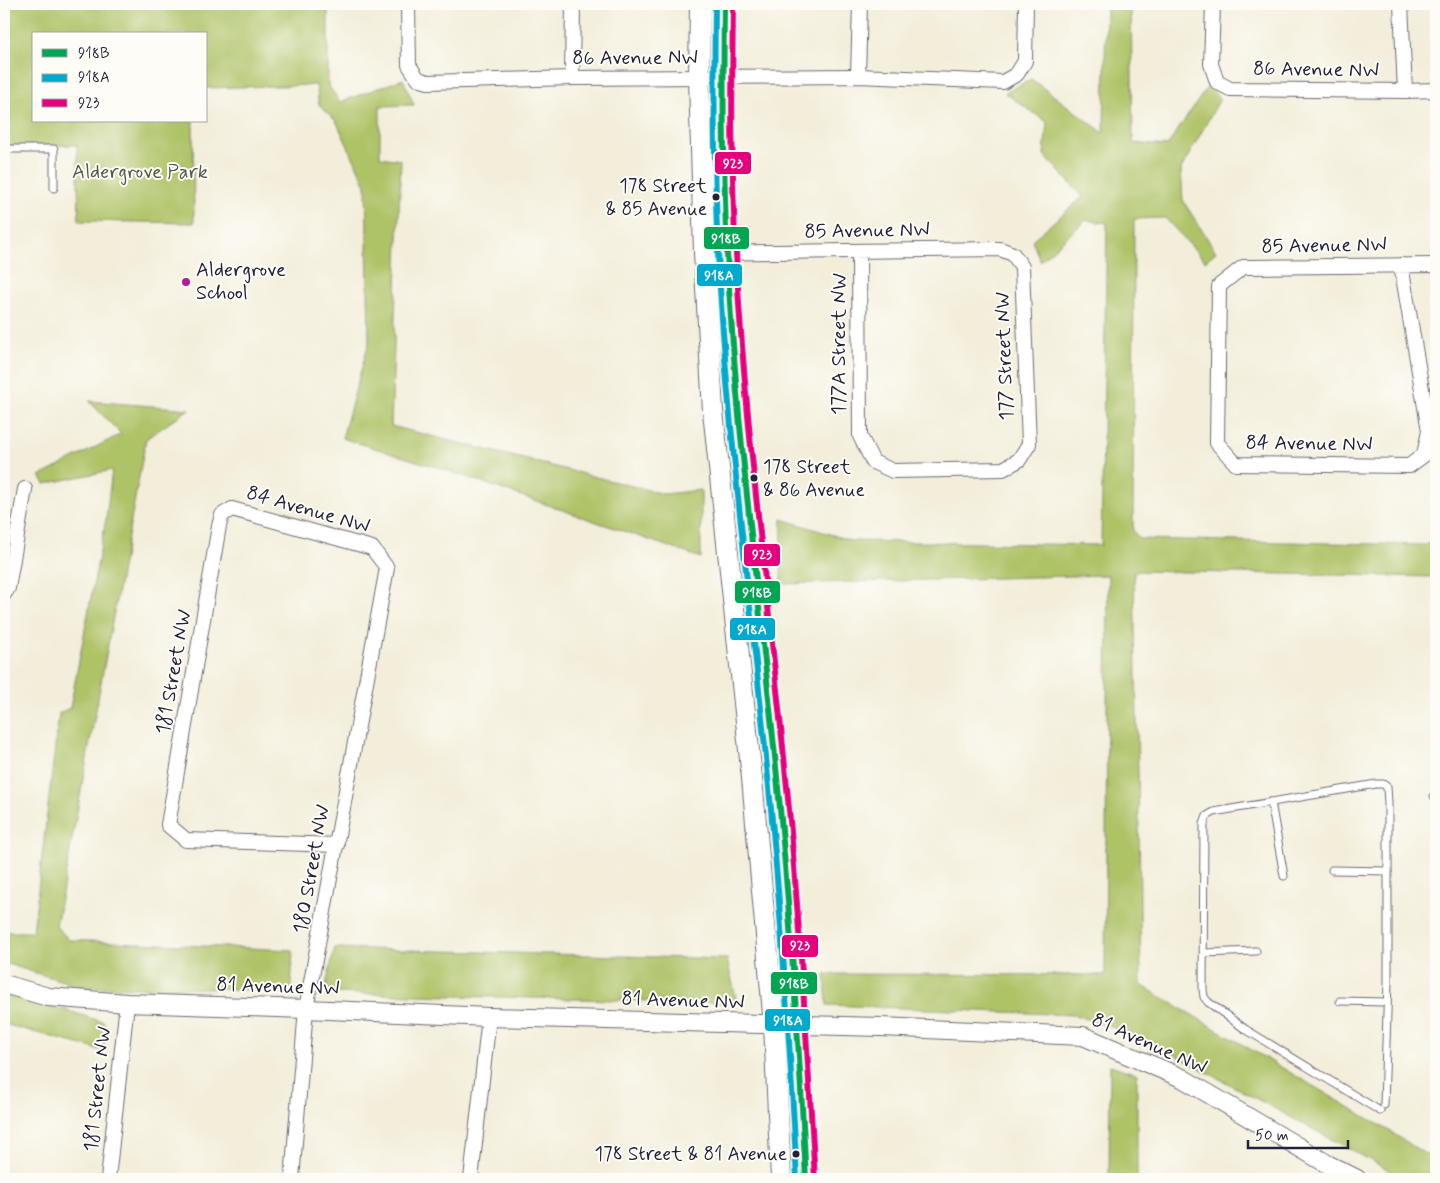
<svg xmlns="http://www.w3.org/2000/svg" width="1440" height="1183" font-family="Mynerve,sans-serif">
<rect width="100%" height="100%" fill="#fdfcf7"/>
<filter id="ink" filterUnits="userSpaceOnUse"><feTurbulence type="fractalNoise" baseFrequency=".02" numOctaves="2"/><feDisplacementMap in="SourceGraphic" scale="10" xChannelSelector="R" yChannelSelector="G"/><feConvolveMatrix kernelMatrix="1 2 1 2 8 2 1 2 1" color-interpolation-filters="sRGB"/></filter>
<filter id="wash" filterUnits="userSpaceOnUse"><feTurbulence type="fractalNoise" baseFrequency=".0096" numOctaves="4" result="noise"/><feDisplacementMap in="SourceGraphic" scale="20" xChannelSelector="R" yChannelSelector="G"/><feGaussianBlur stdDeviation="1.12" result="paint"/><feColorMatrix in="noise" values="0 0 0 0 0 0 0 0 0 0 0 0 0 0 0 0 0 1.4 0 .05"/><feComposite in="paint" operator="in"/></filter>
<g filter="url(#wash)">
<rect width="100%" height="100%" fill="#f3eeda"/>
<g fill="#aec266" stroke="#687250">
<path d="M4 4H328V85L340 102 403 79 414 105 380 106V157L401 160 391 426 664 494 701 490V558L449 471 342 438 369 342 366 185 336 121 319 105 316 85 206 88V34H34V121H193L194 223 79 221 77 145 4 147Z"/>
<path d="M1106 4H1131L1133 143 1167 146 1208 86 1220 99 1181 169 1183 201 1216 252 1205 261 1165 218 1134 219 1133 531 1140 539 1426 545 1436 538V577L1134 571 1139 822 1141 985 1383 1127 1436 1161V1179H1405L1142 1037 1075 1015 827 1005 825 974 1105 975 1108 575 781 584 782 519 852 541 1101 545 1107 223 1086 220 1040 261 1032 240 1083 197 1044 155 1047 122 1005 93 1031 79 1104 133Z"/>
<path d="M89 401 189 409 146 439 56 926 69 940 293 950 291 990 82 987 4 963V932H33L59 713 70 708 106 519 112 470 45 484 40 476 121 434Z"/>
<path d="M335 948 727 959 737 1003 329 993 326 984Z"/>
<path d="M4 991 104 1022V1051L4 1024Z"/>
<path d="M1110 1065 1137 1074V1179H1109Z"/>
</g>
</g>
<g filter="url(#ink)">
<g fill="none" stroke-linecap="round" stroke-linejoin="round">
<defs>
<g id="service">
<path d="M4 149H54V188"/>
<path d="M1434 796H1436"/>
<path d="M1271 802 1284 876"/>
<path d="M1332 870 1388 871"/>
<path d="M1204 953 1256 951"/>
<path d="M1340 1001 1386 1002"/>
<path d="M1380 1111 1245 1029 1208 1002 1204 997 1203 989 1204 824 1207 816 1214 812 1376 784H1383L1387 787 1388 802V982L1384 1105"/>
</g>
<g id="minor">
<path d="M408 4 409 65 418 79 428 82 572 78 858 76 1003 82 1017 74 1025 61 1026 4"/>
<path d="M1213 4 1211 64 1217 82 1230 89 1405 91 1436 90"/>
<path d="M1401 4 1405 91"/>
<path d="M858 76 860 4"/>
<path d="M572 78 573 4"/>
<path d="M704 253 1000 249 1013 254 1022 267 1029 444 1019 460 1003 469 893 471 873 462 860 436 859 251"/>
<path d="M1401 265 1429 431 1424 455 1409 466 1236 464 1217 443 1219 286 1243 267 1436 265"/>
<path d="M4 594 8 588 25 489"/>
<path d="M108 1179 127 1003"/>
<path d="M292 1179 306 1009 387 568 372 548 232 509 222 515 219 526 168 825 186 840 337 845"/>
<path d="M471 1179 489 1017"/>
</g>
<path id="tertiary" d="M4 984 48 997 127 1003 306 1009 489 1017 881 1027 1083 1036 1182 1078 1329 1165 1357 1179"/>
<g id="secondary">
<path d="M700 4 699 78 704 253 713 411 752 778 774 1025 781 1179"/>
<path d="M724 4C723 87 723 170 727 253 737 428 760 602 777 777 790 911 799 1045 806 1179"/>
</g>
</defs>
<use href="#service" stroke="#6b6973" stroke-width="9"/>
<use href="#minor" stroke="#6b6973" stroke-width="16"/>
<use href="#tertiary" stroke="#6b6973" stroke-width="20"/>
<use href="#secondary" stroke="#6b6973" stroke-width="22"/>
<use href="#service" stroke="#fff" stroke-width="7"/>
<use href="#minor" stroke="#fff" stroke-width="14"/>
<use href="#tertiary" stroke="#fff" stroke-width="18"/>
<use href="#secondary" stroke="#fff" stroke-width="20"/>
<defs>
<path id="bus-1" d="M724 4C723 87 723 170 727 253 736 428 760 603 777 777 790 911 799 1045 806 1179"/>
<path id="bus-2" d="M715 4C714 87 714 170 718 253 727 428 751 603 768 777 781 911 790 1045 797 1179"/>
<path id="bus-3" d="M733 4C732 87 731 170 736 253 745 428 769 602 786 777 799 911 807 1045 815 1179"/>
</defs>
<use href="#bus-1" stroke="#fdfcf7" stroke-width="10"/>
<use href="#bus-2" stroke="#fdfcf7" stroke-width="10"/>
<use href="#bus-3" stroke="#fdfcf7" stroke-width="10"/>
<use href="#bus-1" stroke="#00a651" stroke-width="6"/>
<use href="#bus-2" stroke="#00a9ce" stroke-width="6"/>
<use href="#bus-3" stroke="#e5007d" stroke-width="6"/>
</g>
</g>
<g fill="#22223b" stroke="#fdfcf7" stroke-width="2">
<circle cx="716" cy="197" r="4.5"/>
<circle cx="754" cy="478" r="4.5"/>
<circle cx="796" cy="1154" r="4.5"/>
</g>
<circle fill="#b5179e" stroke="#fdfcf7" stroke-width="2" cx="186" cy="282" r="5"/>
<g text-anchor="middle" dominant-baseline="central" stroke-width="4" stroke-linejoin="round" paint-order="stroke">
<g font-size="19" fill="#22223b" stroke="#fdfcf7" text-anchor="end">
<text x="707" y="186">178 Street<tspan x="707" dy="23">&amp; 85 Avenue</tspan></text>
<text x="763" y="467" text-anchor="start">178 Street<tspan x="763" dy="23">&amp; 86 Avenue</tspan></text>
<text x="787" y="1154">178 Street &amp; 81 Avenue</text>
</g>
<g font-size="20" fill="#22223b" stroke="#fdfcf7">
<text x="635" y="58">86 Avenue NW</text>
<text transform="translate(1316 70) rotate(1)">86 Avenue NW</text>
<text transform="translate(867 231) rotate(-1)">85 Avenue NW</text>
<text transform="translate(1324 246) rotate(-1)">85 Avenue NW</text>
<text transform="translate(839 344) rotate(-90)">177A Street NW</text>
<text transform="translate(1005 356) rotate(-92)">177 Street NW</text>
<text transform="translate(1309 444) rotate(1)">84 Avenue NW</text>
<text transform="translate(308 510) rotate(16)">84 Avenue NW</text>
<text transform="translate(174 672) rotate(-80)">181 Street NW</text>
<text transform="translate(312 869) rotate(-80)">180 Street NW</text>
<text transform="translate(278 987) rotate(2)">81 Avenue NW</text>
<text transform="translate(683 1001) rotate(2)">81 Avenue NW</text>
<text transform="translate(1149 1044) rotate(24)">81 Avenue NW</text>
<text transform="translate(98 1089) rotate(-84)">181 Street NW</text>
</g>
<g font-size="20" fill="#535a4a" stroke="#fdfcf7">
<text x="140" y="172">Aldergrove Park</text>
</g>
<g font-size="20" fill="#22223b" stroke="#fdfcf7" text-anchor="start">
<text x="196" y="270">Aldergrove<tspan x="196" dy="23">School</tspan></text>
</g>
</g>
<g stroke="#fdfcf7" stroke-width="2">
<rect x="714" y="151" width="38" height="24" rx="5" fill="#e5007d"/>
<rect x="703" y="226" width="47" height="24" rx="5" fill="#00a651"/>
<rect x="696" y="263" width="47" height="24" rx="5" fill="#00a9ce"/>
<rect x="743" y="543" width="38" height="24" rx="5" fill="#e5007d"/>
<rect x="734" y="580" width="47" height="24" rx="5" fill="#00a651"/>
<rect x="729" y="617" width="47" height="24" rx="5" fill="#00a9ce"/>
<rect x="781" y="934" width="38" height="24" rx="5" fill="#e5007d"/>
<rect x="770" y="971" width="48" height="24" rx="5" fill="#00a651"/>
<rect x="764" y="1008" width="47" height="24" rx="5" fill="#00a9ce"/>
</g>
<g font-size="14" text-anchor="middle" font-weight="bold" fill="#fff">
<text x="733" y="168">923</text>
<text x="726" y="243">918B</text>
<text x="719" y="280">918A</text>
<text x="762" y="559">923</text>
<text x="757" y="597">918B</text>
<text x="752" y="634">918A</text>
<text x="800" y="950">923</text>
<text x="794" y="988">918B</text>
<text x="788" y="1025">918A</text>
</g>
<rect width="1440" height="1183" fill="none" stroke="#fdfcf7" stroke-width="20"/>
<rect x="32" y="32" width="175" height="90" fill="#fdfcf7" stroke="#a5a5ac"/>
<rect x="42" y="49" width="25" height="8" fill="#00a651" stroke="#a5a5ac"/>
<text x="78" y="58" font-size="15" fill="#22223b">918B</text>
<rect x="42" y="74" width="25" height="8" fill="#00a9ce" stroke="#a5a5ac"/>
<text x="78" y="82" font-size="15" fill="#22223b">918A</text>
<rect x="42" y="99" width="25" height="8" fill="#e5007d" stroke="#a5a5ac"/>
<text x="78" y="108" font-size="15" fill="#22223b">923</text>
<path d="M1248 1140v8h100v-8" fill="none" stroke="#22223b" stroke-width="2.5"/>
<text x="1255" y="1140" font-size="15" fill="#22223b" stroke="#fdfcf7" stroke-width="4" paint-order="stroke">50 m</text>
</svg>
